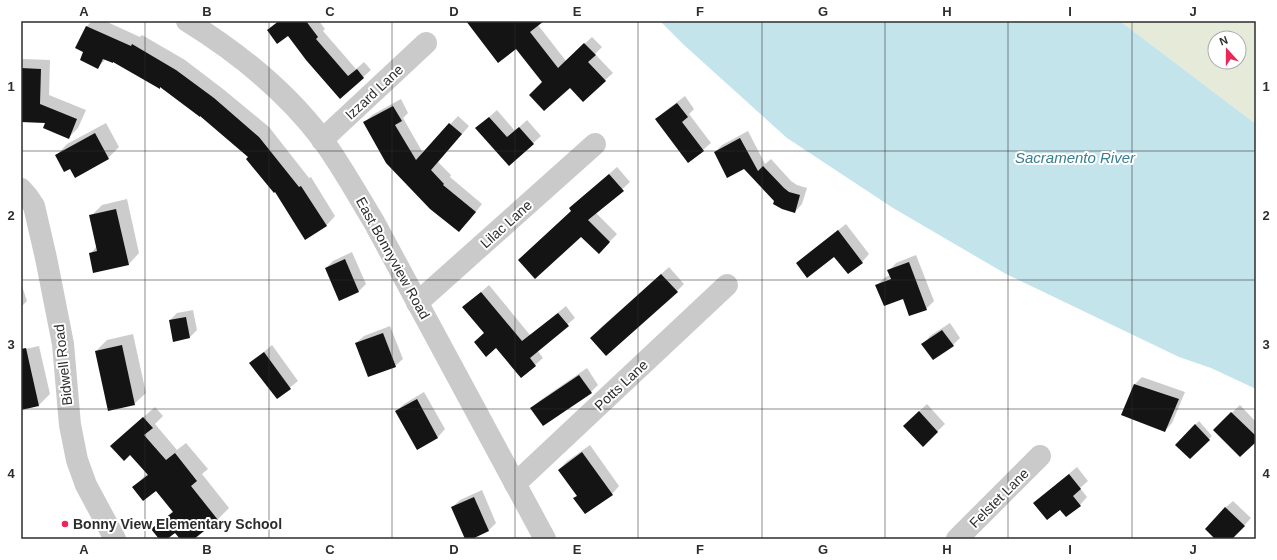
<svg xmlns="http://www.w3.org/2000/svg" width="1277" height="560" font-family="Arial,sans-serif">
<rect width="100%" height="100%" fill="#fff"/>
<path fill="#e6ebd9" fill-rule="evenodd" d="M1120 21H1256V124ZM1215 38H1239V62H1215Z"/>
<path fill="#c4e4ec" d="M660 21H1120L1256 124V389L1211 368 1179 357 1006 274 893 208 787 138 684 45Z"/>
<g fill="#0003" fill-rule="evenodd">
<path d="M92 21H105L140 37 142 35 185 60 223 89 269 127 309 178 311 177 335 216 326 226 275 191 249 157 200 115 161 86 159 88 114 61 106 59 98 67 85 51 87 26Z"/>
<path d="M278 21H319L325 29 323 31 356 69 364 62 371 70 340 98 288 35 268 30Z"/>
<path d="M474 21H543L538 25 566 61 592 37 602 47 595 54 613 73 583 100 570 86 543 82 516 48Z"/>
<path d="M23 59 50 60 49 95 86 110 78 128 68 138 21 102V62Z"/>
<path d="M685 96 694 109 689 114 711 143 689 162 656 119 664 112Z"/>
<path d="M401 99 408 113 403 118 423 153 458 116 469 126 438 162 451 175 450 177 482 204 466 224 364 123 372 115Z"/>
<path d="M497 110 515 131 527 120 541 136 509 165 477 128Z"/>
<path d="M106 123 119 147 108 158 71 167 56 156 67 144Z"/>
<path d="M748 131 765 164 771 159 791 181 797 185 807 188 802 204 795 212 775 201 745 168 715 152 722 145Z"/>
<path d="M617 167 630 182 596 213 617 234 599 253 581 235 572 211 578 201Z"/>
<path d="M127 199 139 253 128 265 90 254 97 246 91 216 102 205Z"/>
<path d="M846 224 869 254 862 262 834 255 797 263 805 256Z"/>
<path d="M352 252 366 284 359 291 340 300 326 268 333 261Z"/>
<path d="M916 255 934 301 926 309 877 285 884 278 890 275 889 271 896 263ZM895 276 896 278 884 283V281Z"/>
<path d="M669 267 684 284 677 291 598 330Z"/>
<path d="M21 283 27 301 21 307Z"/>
<path d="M489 285 530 335 566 306 575 318 537 350 543 358 521 377 496 347 475 342 485 332 464 307Z"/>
<path d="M193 310 197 330 190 337 174 341 170 320 177 313Z"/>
<path d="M950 323 960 338 953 345 923 344 930 336Z"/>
<path d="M390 326 403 359 395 366 356 343 364 336Z"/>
<path d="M133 334 146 393 134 404 96 351 107 340Z"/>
<path d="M272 345 298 381 277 398 251 363Z"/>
<path d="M39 346 50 394 39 405 21 409V350Z"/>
<path d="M587 368 598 385 591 392 532 408 539 401Z"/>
<path d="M1142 377 1185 392 1172 423 1165 431 1134 385Z"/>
<path d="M424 392 445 429 438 437 417 448 396 411 404 404Z"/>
<path d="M927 404 945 424 923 445 912 418Z"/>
<path d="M1240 405 1256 422V440L1214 430Z"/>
<path d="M155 407 163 416 155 424 177 450 186 443 208 469 202 474 229 508 218 519 193 539H182L175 531 165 539H161L153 529 173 511 156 489 133 487 148 473 123 435Z"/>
<path d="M1199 421 1212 436 1190 458 1176 445Z"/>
<path d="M590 445 619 486 612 494 575 498 578 495 559 470 566 462Z"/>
<path d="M1077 467 1088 481 1080 488 1087 497 1080 505 1034 503Z"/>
<path d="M482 490 496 523 489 530 469 539H466L452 507 460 500Z"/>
<path d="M1233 501 1251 518 1232 539H1217L1225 508Z"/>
</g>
<g fill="#141414">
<path d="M279 21H306L318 37 316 39 348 76 357 69 364 78 340 99 306 60 288 36 277 44 267 30Z"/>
<path d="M466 21H544L530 32 558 68 584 43 596 55 588 62 606 81 583 102 570 88 544 111 529 95 542 82 516 49 498 63Z"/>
<path d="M86 26 131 46 132 44 176 70 214 98 259 137 299 187 301 186 327 226 305 240 275 192 274 193 246 159 248 157 200 116V117L160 87V89L113 62V63L103 59 98 69 80 60 83 52 75 48Z"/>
<path d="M21 68 41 69 40 104 77 119 69 139 43 128 45 123 21 122Z"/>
<path d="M677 103 688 117 682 122 704 151 688 163 655 119Z"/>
<path d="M393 106 402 121 395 125 416 160 449 123 462 134 431 170 444 184 443 185 476 212 459 232 430 209 386 163 363 122Z"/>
<path d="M489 117 507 137 519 127 534 144 509 166 475 128Z"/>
<path d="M95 133 109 159 75 178 70 169 64 172 55 155Z"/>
<path d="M740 138 758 171 763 166 784 188 789 192 800 195 795 213 782 209 773 204 774 201 744 169 727 178 714 152Z"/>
<path d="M609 174 624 191 588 220 610 242 599 254 581 237 535 279 518 260 571 211 569 208Z"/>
<path d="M116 209 129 265 93 273 89 253 97 251 89 215Z"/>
<path d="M838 230 863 263 848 274 834 257 807 278 796 263Z"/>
<path d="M345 259 359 292 339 301 325 268Z"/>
<path d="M909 262 927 310 909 316 903 299 884 306 875 285 891 279 887 270Z"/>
<path d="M661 274 678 292 606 356 590 338Z"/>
<path d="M481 292 522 341 558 313 569 326 530 358 536 366 521 378 496 348 486 357 474 342 484 333 462 307Z"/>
<path d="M186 317 190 338 173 342 169 320Z"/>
<path d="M942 330 954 346 933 360 921 344Z"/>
<path d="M383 333 396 367 368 377 355 343Z"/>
<path d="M122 345 135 405 108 411 95 351Z"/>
<path d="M26 348 39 406 21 410V349Z"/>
<path d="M264 352 291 389 277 399 249 363Z"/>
<path d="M579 375 592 393 543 426 530 408Z"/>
<path d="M1134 384 1179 399 1165 432 1121 415Z"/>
<path d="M417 399 438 438 417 450 395 411Z"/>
<path d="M919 411 938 432 923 447 903 426Z"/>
<path d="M1231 412 1256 436V442L1240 457 1213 430Z"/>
<path d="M143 417 153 428 144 435 166 460 175 453 197 481 191 486 218 520 194 539H180L175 533 167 539H159L151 529 173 512 156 491 143 501 132 487 148 475 130 455 124 461 110 446Z"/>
<path d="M1195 424 1210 440 1190 459 1175 445Z"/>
<path d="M582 452 613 495 585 514 573 498 577 496 558 470Z"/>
<path d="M1069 474 1081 489 1073 496 1081 506 1066 517 1060 510 1047 520 1033 503Z"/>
<path d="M474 497 489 531 472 539H465L451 507Z"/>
<path d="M1225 507 1245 526 1232 539H1215L1205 529Z"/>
</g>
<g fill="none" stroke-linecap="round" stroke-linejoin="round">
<g stroke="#cacaca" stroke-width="22">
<path d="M187 21C237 52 286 91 322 139 341 165 357 194 374 222L545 539"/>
<path d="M322 140 426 43"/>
<path d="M21 189 28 197 34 206 46 258 63 344 70 425 77 460 86 485 115 539"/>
<path d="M417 303 595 144"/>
<path d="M515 484 727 285"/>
<path d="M957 539 1040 456"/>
</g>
</g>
<path fill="none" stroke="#2d2d2d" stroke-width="1" stroke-opacity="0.55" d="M145 21V539M269 21V539M392 21V539M515 21V539M638 21V539M762 21V539M885 21V539M1008 21V539M1132 21V539M21 151H1256M21 280H1256M21 409H1256"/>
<circle fill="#eb2759" stroke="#fff" stroke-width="1.5" cx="65" cy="524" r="4"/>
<g text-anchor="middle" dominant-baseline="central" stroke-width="4" stroke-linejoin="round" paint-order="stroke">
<g font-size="14" fill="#2d2d2d" stroke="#fff">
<text transform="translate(374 92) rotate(-43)">Izzard Lane</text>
<text transform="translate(506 224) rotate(-42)">Lilac Lane</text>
<text transform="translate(393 258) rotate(61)">East Bonnyview Road</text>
<text transform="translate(63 365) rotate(-96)">Bidwell Road</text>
<text transform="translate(621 385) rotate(-43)">Potts Lane</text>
<text transform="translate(999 498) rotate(-45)">Felstet Lane</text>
</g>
<g font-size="14" font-weight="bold" fill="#2d2d2d" stroke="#fff" text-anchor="start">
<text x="73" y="524">Bonny View Elementary School</text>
</g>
<g font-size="15" font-style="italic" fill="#387e91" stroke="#fff">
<text x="1075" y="157">Sacramento River</text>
</g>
</g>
<rect width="1277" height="560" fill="none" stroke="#ffffff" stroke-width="44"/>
<g transform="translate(1227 50) rotate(339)"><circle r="19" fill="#ffffff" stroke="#ababab"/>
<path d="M0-3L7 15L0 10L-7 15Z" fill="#eb2759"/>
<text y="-6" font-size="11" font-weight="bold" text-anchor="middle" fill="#2d2d2d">N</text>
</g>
<rect x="22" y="22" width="1233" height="516" fill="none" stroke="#2d2d2d" stroke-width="1.5"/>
<g font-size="13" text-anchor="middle" font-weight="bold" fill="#2d2d2d">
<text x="84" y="16">A</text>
<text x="207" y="16">B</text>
<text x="330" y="16">C</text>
<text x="454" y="16">D</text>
<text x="577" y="16">E</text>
<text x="700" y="16">F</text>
<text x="823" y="16">G</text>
<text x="947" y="16">H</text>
<text x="1070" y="16">I</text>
<text x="1193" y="16">J</text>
<text x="11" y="91">1</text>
<text x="1266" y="91">1</text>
<text x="11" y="220">2</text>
<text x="1266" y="220">2</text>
<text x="11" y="349">3</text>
<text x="1266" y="349">3</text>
<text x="11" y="478">4</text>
<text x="1266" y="478">4</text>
<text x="84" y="554">A</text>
<text x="207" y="554">B</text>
<text x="330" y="554">C</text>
<text x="454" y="554">D</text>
<text x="577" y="554">E</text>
<text x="700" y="554">F</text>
<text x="823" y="554">G</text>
<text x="947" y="554">H</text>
<text x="1070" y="554">I</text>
<text x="1193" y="554">J</text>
</g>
</svg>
